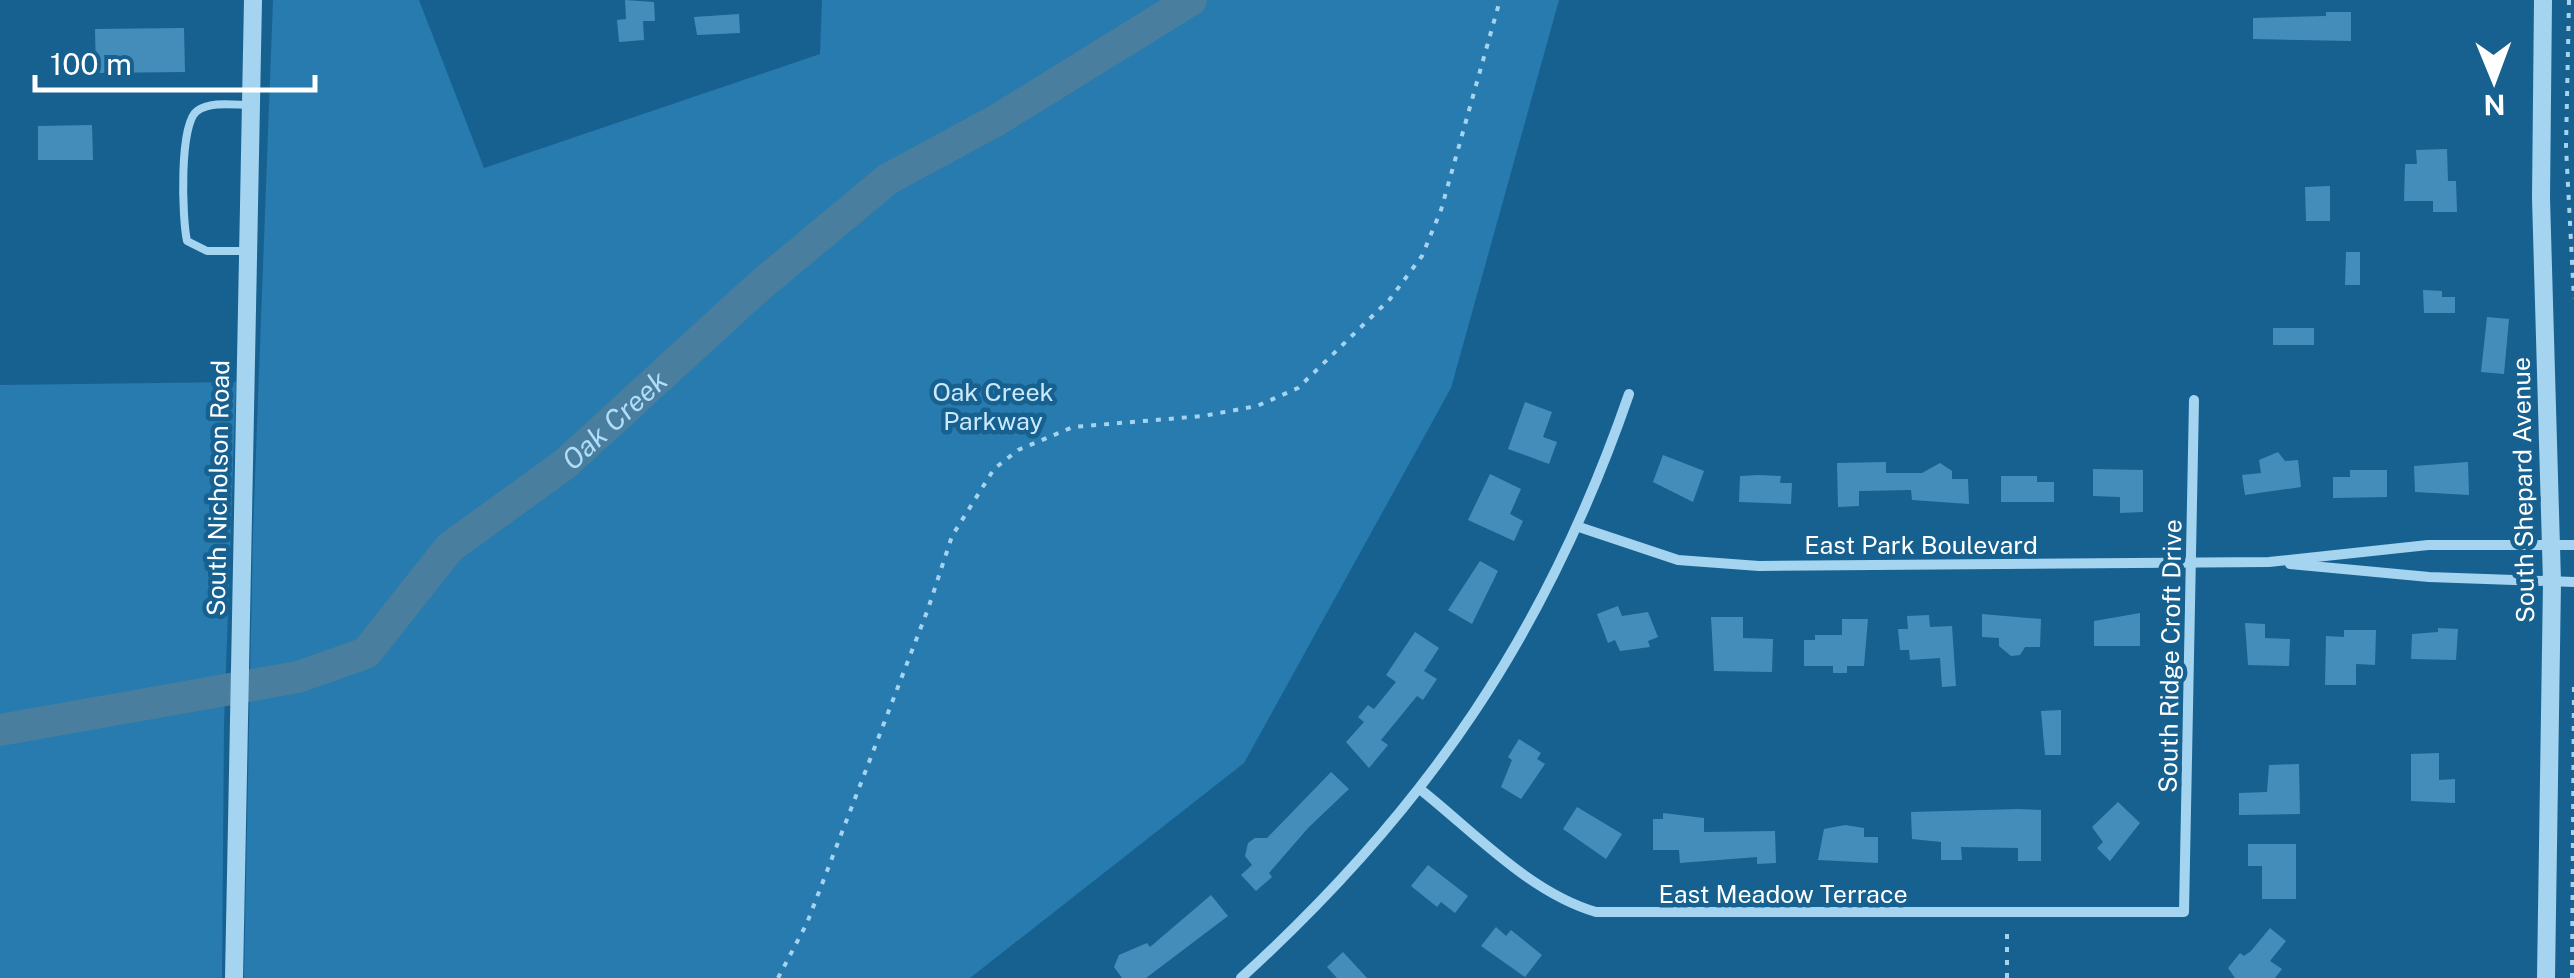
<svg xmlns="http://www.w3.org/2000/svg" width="2574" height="978" font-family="'Public Sans',sans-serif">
<rect width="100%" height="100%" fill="#176191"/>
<g fill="#277bae">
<path d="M273 0H419L484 168 820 54 822 0H1559L1451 388 1244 763 970 978H244L253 532Z"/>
<path d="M236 382 224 725 222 978H0V385Z"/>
</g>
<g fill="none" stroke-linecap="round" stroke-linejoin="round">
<path stroke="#497e9f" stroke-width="32" id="s1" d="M0 730 298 677 366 653 450 547 565 464 756 289 888 179 997 120 1191 0"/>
</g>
<g fill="#448dbb">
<path d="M625 0 654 2 655 21H643L644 40 619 42 617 20 626 19Z"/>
<path d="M2326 12H2351V41L2253 39V18L2326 16Z"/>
<path d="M739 14 740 33 697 35 694 17Z"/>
<path d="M184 28 185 72 96 73 95 29Z"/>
<path d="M92 125 93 160H38V126Z"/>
<path d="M2447 149 2448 181H2456L2457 212H2433V201H2404L2405 164H2417L2416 150Z"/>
<path d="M2330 186V221H2306L2305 187Z"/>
<path d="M2346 252H2360V285H2345Z"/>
<path d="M2423 290 2442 291V297H2455V313H2424Z"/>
<path d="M2487 317 2509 319 2504 374 2481 372Z"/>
<rect x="2273" y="328" width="41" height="17"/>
<path d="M1525 402 1552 412 1543 437 1557 442 1549 464 1508 449Z"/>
<path d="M2278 452 2285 461 2298 460 2301 487 2245 495 2242 475 2261 473 2259 460Z"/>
<path d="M1663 455 1704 471 1693 502 1653 482Z"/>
<path d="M1886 462V473H1922L1940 463 1952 471V479H1968L1969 504 1912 500 1911 490 1859 491V506L1838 507 1837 463Z"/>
<path d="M2468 462 2469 495 2415 492 2414 466Z"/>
<path d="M2093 469 2143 470V512L2120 513V497L2093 496Z"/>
<path d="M2350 470H2387V497L2333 498V477H2350Z"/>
<path d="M1490 474 1521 489 1510 514 1523 521 1514 541 1468 520Z"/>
<path d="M1759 475 1781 476 1780 483H1792L1791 504 1739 502 1740 476Z"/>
<path d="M2001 476H2037V482H2054V502H2001Z"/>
<path d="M1480 561 1498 571 1472 624 1448 610Z"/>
<path d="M1618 606 1622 616 1648 612 1658 637 1648 641 1650 647 1620 651 1615 640 1608 643 1597 614Z"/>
<path d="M2140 613V646H2094V621Z"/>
<path d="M1982 614 2041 619 2040 647H2025L2020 655 2011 656 1999 646V638L1982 637Z"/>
<path d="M1929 615 1930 627 1952 626 1956 686 1942 687 1940 658 1910 660 1909 650H1900L1898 629H1908L1907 616Z"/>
<path d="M1711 617H1743V638L1773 639 1772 672 1714 671Z"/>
<path d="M1842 619H1868L1864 666H1847V673H1833V666H1804V640H1815V635H1842Z"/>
<path d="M2245 623 2265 624V638L2290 639 2289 666 2248 665Z"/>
<path d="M2438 628 2458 629 2456 660 2411 659 2412 634 2438 632Z"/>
<path d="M2344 630H2376L2375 665 2356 664V685H2325L2326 636 2344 637Z"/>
<path d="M1415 632 1439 648 1424 671 1437 679 1423 700 1417 696 1381 740 1388 745 1369 768 1346 742 1364 722 1358 717 1368 705 1374 709 1396 682 1386 675Z"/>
<path d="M2061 710V755H2045L2041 711Z"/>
<path d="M1519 739 1541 753 1537 759 1545 764 1521 799 1501 787 1512 760 1508 757Z"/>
<path d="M2439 753V780L2455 779V803L2411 801V754Z"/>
<path d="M2299 764 2300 814 2239 815V793L2267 792 2269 765Z"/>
<path d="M1331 772 1349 789 1309 827 1269 873 1272 877 1256 891 1241 875 1252 865 1245 856 1248 843 1255 838H1267Z"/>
<path d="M2118 802 2140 823 2110 861 2097 848 2103 842 2092 827Z"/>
<path d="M1577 807 1622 834 1606 859 1563 829Z"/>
<path d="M2019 809 2041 810V861H2018V848L1961 847 1962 860H1941V842L1912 839 1911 812Z"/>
<path d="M1663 813 1704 818V832L1775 831 1776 863 1757 864V857L1680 863 1679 850H1653V819H1663Z"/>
<path d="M1845 825 1864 828V837H1878V863L1818 860 1824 829Z"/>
<path d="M2248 844H2296V899H2262V866H2248Z"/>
<path d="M1428 865 1468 896 1455 913 1441 902 1437 907 1411 886Z"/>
<path d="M1211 895 1228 916 1146 978H1122L1114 967 1119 955 1147 943 1150 947Z"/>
<path d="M1496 927 1506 936 1511 930 1542 955 1525 977 1481 946Z"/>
<path d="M2270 928 2286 941 2270 961 2282 969 2275 978H2235L2228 968 2240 953 2244 956 2251 951Z"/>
<path d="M1343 952 1367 978H1337L1327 967Z"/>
</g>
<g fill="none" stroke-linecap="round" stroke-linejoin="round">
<g stroke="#a5d4f0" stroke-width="4" stroke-dasharray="5 8" stroke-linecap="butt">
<path d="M2569 0 2566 147 2574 299"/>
<path d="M778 978 807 923 928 609 952 536 994 469 1018 450 1073 427 1203 416 1257 406 1298 388 1390 299 1422 256 1441 210 1500 0"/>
<path d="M2007 978V928"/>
<path d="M2572 978 2574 685"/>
</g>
<path stroke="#a5d4f0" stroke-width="8" d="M245 251H207L187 241C182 218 179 124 197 111 211 101 234 105 251 105"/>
<g stroke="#a5d4f0" stroke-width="10">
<path d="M1579 527 1678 560 1759 566 2269 562 2428 545H2574"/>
<path d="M2290 564 2429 577 2574 582"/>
<path d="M1421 790C1474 832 1530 893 1596 912H2184L2194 400"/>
<path d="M1241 978C1428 808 1546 634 1629 394"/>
</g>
<g stroke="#a5d4f0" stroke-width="18">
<path d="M2543 0 2541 198 2552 582 2546 978"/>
<path d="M234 978 253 0"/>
</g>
</g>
<g text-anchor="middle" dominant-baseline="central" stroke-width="9" stroke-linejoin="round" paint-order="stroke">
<g font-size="25" fill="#cce9fb" stroke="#176191">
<text x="993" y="392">Oak Creek<tspan x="993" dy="29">Parkway</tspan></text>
</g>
<g font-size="25" fill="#fff" stroke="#176191">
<text transform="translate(218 488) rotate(-89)">South Nicholson Road</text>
<text transform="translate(2523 490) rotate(-91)">South Shepard Avenue</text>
<text x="1921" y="545">East Park Boulevard</text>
<text transform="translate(2170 656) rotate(-89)">South Ridge Croft Drive</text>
<text x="1783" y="894">East Meadow Terrace</text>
</g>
<g font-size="28" font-style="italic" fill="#b1ddf7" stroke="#176191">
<text stroke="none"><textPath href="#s1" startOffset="718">Oak Creek</textPath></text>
</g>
</g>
<g transform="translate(2494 80) rotate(179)" stroke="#176191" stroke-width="8" paint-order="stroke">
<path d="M0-8L18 38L0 25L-18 38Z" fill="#ffffff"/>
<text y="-15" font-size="28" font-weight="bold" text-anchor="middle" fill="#ffffff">N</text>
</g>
<path d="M35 75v15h280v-15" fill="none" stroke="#ffffff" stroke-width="5"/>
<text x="50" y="75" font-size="30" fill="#ffffff" stroke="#176191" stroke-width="8" paint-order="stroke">100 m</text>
</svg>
